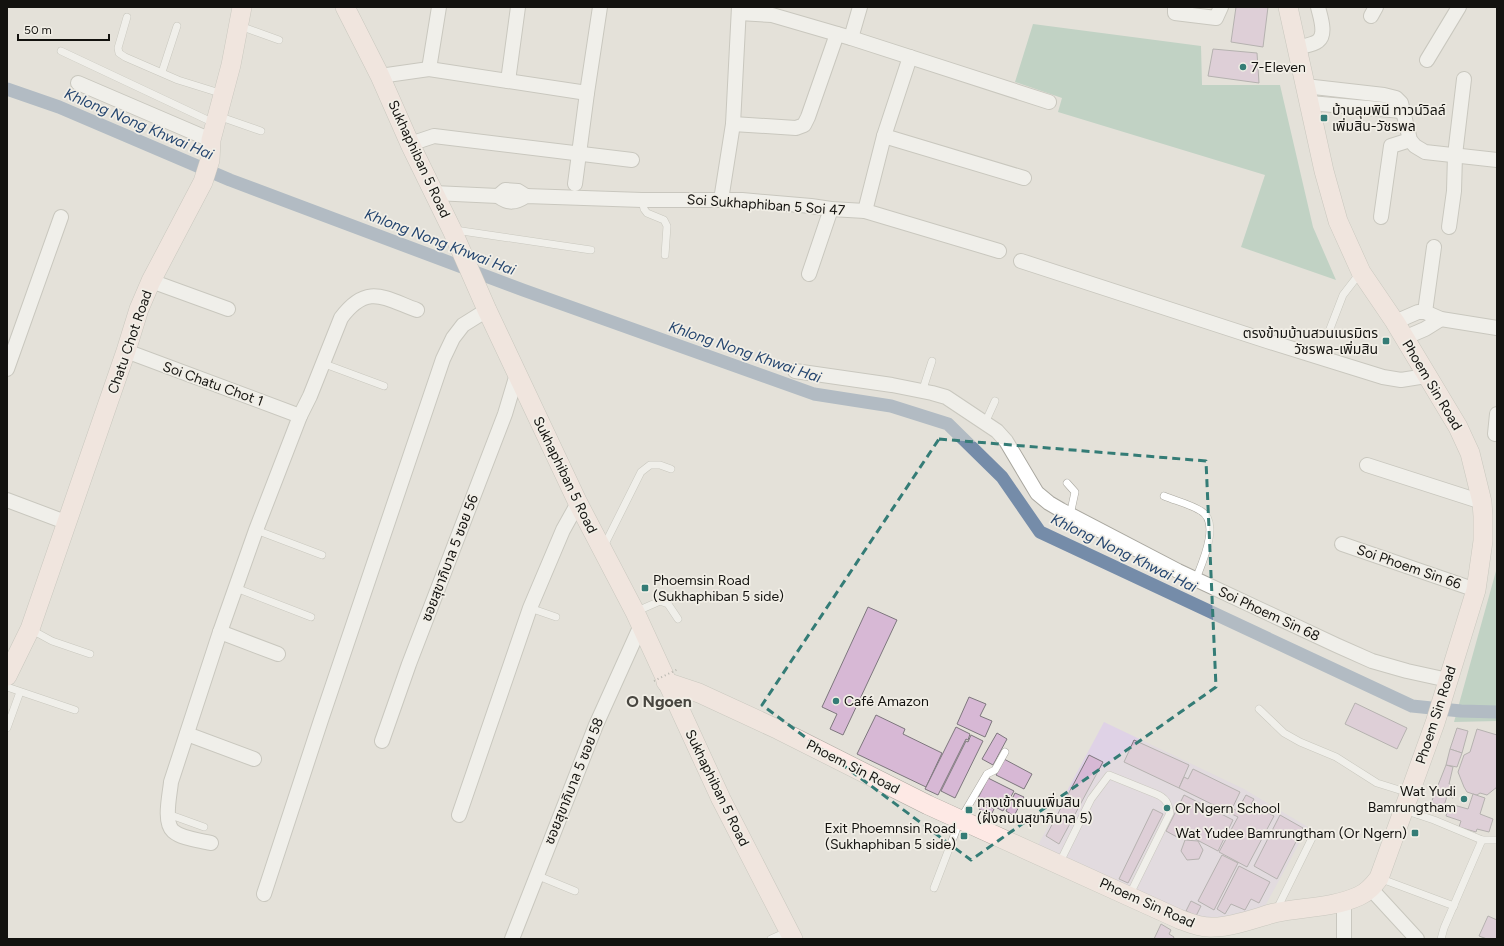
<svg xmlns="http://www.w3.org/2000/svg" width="1504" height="946" font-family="Figtree,'Noto Sans Thai',sans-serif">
<rect width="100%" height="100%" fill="#e4e1d9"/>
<path fill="#dfd2e6" d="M1104 722 1244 789 1308 827 1264 908 1213 920 1193 919 1037 847Z"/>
<g fill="#97beac">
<path d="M1033 24 1201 46 1202 85H1280L1313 227 1336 280 1241 247 1265 175 1058 112 1062 98 1015 82Z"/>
<path d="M1497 545V721L1454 722 1496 571Z"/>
</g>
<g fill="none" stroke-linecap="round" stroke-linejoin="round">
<path stroke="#758ca9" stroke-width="13" d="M7 89 59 107 230 180 523 290 814 394 891 406 948 424 1002 477 1040 532 1412 706 1461 711 1497 712"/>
</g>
<g fill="#d7b8d5" stroke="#7d777d">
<path d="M1236 7H1268L1263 47 1231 42Z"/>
<path d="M1213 49 1257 53 1259 83 1208 76Z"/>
<path d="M868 607 897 620 843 735 830 729 837 714 822 707Z"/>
<path d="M969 697 986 704 980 716 992 721 985 737 957 724Z"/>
<path d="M1355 703 1407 728 1397 749 1345 724Z"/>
<path d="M876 715 905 729 903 734 942 753 926 787 857 754Z"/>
<path d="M956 727 970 734 968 740 966 739 938 795 925 789Z"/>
<path d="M1457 728 1468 731 1462 753 1450 749Z"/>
<path d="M1477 729 1497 735V787L1487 795 1480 793 1477 795 1473 794 1467 792 1464 787 1458 772 1464 755 1470 752Z"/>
<path d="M997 733 1007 739 993 765 982 759Z"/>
<path d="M971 735 983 741 955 798 941 791 966 741 968 742Z"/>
<path d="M1134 740 1189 765 1179 788 1124 762Z"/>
<path d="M1450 749 1462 753 1457 767 1446 765Z"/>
<path d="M1089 755 1103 762 1059 844 1046 836Z"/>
<path d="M1004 759 1032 774 1024 789 996 775Z"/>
<path d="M1446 765 1453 767 1449 784 1456 786 1453 798 1447 796 1444 806 1431 803Z"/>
<path d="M1193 769 1240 792 1230 813 1179 788 1184 777 1188 779Z"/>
<path d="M988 778 1014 791 1003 811 978 798Z"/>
<path d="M1015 793 1024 797 1014 816 1006 811Z"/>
<path d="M1473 794 1485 798 1480 814 1493 819 1489 832 1477 829 1476 832 1459 827 1461 821 1446 816 1450 804 1468 809Z"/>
<path d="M1184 795 1233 820 1218 851 1180 831 1177 837 1166 831Z"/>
<path d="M1246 795 1254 799 1251 804 1274 816 1247 867 1219 852 1238 817 1230 813 1232 808 1237 811Z"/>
<path d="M983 803 994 809 991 815 979 809Z"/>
<path d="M1153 809 1163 814 1128 883 1119 879Z"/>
<path d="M1280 815 1303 828 1277 879 1254 866Z"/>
<path d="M1185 840 1198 841 1203 850 1199 859 1187 860 1181 851Z"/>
<path d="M1222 855 1238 863 1214 910 1198 901Z"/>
<path d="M1239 866 1270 882 1259 903 1251 899 1245 910 1231 904 1225 914 1217 909Z"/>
<path d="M1191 901 1201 906 1196 916 1186 911Z"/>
<path d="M1488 916 1497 920V939H1487L1479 936Z"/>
<path d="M1161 924 1171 930 1169 934 1174 937 1173 939H1154Z"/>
</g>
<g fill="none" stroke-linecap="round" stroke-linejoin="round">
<defs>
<g id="lane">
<path d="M127 17 118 48 119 53 125 57 178 80 223 94"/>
<path d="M240 26 279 40"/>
<path d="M61 51 214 123"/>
<path d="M162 72 177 26"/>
<path d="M218 116 261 131"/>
<path d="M642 200 644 209 647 213 664 220 667 226 665 255"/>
<path d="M455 230 591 250"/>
<path d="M1328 334 1343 295 1360 273"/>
<path d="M322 363 384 386"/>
<path d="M922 392 932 361"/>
<path d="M985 423 995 401"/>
<path d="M1067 483 1075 492 1070 515"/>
<path d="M1164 496C1176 501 1190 504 1201 511 1221 522 1202 563 1196 579"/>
<path d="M256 530 322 555"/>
<path d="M604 546 641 472 650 465H660L671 469"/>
<path d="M236 588 311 617"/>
<path d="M530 608 556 617"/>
<path d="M635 612 660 601 668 604 678 619"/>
<path d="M30 629 52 641 90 654"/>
<path d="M7 687 75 710"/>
<path d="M1259 709 1284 733 1300 742 1336 757 1377 783 1409 793"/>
<path d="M7 728 20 692"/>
<path d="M1404 810 1434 820 1482 840H1497"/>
<path d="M168 814 204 827"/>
<path d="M1059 864 1091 799 1109 775 1156 794C1166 798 1168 803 1170 813L1129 896"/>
<path d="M536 875 575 891"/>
<path d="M1379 878 1454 906"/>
<path d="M934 888 960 820 987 774 995 770 1005 752"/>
<path d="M1277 909 1312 838"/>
<path d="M771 939 789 931"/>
<path d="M1441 939 1444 928 1482 840"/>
</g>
<g id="street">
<path d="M1175 7V13L1216 18 1221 7"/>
<path d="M739 13 772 15 851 38 1049 102"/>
<path d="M1371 16 1376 7"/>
<path d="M851 38 860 7"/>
<path d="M1297 48C1303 46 1313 45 1318 41 1327 34 1320 16 1318 7"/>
<path d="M1427 60 1459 7"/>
<path d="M429 69 439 7"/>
<path d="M380 76 429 69 587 93"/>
<path d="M508 81 518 7"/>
<path d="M78 83 211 140"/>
<path d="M1305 86 1384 95 1396 98 1401 103 1410 140 1415 146 1425 152 1497 160"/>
<path d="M1310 103 1402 111"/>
<path d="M733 124 796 128 804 125 808 117 837 34"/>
<path d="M884 136 1024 178"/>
<path d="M410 144 434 136 632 160"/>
<path d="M575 184 587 93 600 7"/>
<path d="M434 193 498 196C509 204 515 203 526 196L642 200H742L811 206 831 209 865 211 999 251"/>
<path d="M498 196 505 190 518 191 526 196"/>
<path d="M721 200 733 124 739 7"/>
<path d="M865 211 884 136 910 57"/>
<path d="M1381 217 1391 146 1410 140"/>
<path d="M1449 227 1454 191 1455 155 1464 79"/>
<path d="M1021 261 1267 341 1383 377 1401 380 1426 376"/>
<path d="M809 274 831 209"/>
<path d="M151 281 228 309"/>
<path d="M1425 312 1434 247"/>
<path d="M1395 322 1418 312H1425L1441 319 1497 328"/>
<path d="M1404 338 1425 329 1441 319"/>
<path d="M126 351 300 416"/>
<path d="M7 369 61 217"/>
<path d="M795 371 892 385 932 393 946 397 997 431 1006 441 1037 493 1049 503 1061 510 1178 571 1336 645 1372 661 1407 671 1448 680"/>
<path d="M1495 434 1497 414"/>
<path d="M1367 465 1482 502"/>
<path d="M7 500 68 523"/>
<path d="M1342 544 1476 590"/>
<path d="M220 632 278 654"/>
<path d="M187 734 254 759"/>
<path d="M382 741 409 664 505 414 517 374"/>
<path d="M459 815 530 608 563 530 578 503"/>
<path d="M211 843C200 840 182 839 173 831 163 822 170 794 171 782L220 632 256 530 300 416 310 396 341 318C367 283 384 298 417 310"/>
<path d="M1371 889 1417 939"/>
<path d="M264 894 321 720 443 359 453 338 463 325 487 310"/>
<path d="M512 939 596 725 641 625"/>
<path d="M1344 939V901"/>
</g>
<g id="secondary">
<path d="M345 7 380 76 410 144 452 230 487 310 578 503 635 612 721 799 793 939"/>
<path d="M7 676 30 629 126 351 139 309 151 281 203 182 210 160 211 140 231 65 242 7"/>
<path d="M666 682 699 693 779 730 928 805 1179 919C1190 923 1201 928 1214 927 1232 927 1256 918 1274 913 1301 907 1333 908 1359 896 1368 892 1373 886 1379 878L1435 723 1476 590 1483 541V516L1482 502 1470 453 1458 427 1395 322 1361 272 1338 221 1324 171 1288 7"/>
</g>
</defs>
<use href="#lane" stroke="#a9a79f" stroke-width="8"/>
<use href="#street" stroke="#a9a79f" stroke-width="16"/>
<use href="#secondary" stroke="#a9a79f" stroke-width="20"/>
<use href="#lane" stroke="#fff" stroke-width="7"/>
<use href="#street" stroke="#fff" stroke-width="14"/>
<use href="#secondary" stroke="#fee9e5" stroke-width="19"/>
<path stroke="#86847e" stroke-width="2" stroke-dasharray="1 3" stroke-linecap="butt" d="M654 681 678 669"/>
</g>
<path d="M0 0H1504V946H0ZM939 439 1206 461 1216 687 971 860 762 705Z" fill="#e4e1d9" fill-opacity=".55" fill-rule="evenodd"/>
<path fill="none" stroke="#347c76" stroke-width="3" stroke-dasharray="8 5" stroke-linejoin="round" d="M939 439 1206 461 1216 687 971 860 762 705Z"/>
<g fill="#347c76" stroke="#f1eee6" stroke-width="1.5">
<circle cx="1243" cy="67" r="4"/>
<rect x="1320" y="114" width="8" height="8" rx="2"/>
<rect x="1382" y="337" width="8" height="8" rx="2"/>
<rect x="641" y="584" width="8" height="8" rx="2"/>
<circle cx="836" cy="701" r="4"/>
<circle cx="1464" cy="799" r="4"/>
<circle cx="1167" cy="808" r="4"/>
<rect x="965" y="806" width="8" height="8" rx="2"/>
<rect x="1411" y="829" width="8" height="8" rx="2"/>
<rect x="960" y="832" width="8" height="8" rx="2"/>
</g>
<g text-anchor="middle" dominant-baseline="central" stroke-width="3.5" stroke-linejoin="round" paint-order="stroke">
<g font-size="14" fill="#13120f" stroke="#f1eee6" text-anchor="start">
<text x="1251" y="67">7-Eleven</text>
<text x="1332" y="110">บ้านลุมพินี ทาวน์วิลล์<tspan x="1332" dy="16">เพิ่มสิน-วัชรพล</tspan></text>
<text x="1378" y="333" text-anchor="end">ตรงข้ามบ้านสวนเนรมิตร<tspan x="1378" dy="16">วัชรพล-เพิ่มสิน</tspan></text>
<text x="653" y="580">Phoemsin Road<tspan x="653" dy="16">(Sukhaphiban 5 side)</tspan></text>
<text x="844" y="701">Café Amazon</text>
<text x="1456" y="791" text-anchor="end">Wat Yudi<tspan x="1456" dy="16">Bamrungtham</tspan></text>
<text x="977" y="802">ทางเข้าถนนเพิ่มสิน<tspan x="977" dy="16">(ฝั่งถนนสุขาภิบาล 5)</tspan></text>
<text x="1175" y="808">Or Ngern School</text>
<text x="956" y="828" text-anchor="end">Exit Phoemnsin Road<tspan x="956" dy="16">(Sukhaphiban 5 side)</tspan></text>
<text x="1407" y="833" text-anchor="end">Wat Yudee Bamrungtham (Or Ngern)</text>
</g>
<g font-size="14" fill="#13120f" stroke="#f1eee6">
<text transform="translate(419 159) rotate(65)">Sukhaphiban 5 Road</text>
<text transform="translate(766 205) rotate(4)">Soi Sukhaphiban 5 Soi 47</text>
<text transform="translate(130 342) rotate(-71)">Chatu Chot Road</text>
<text transform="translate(213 384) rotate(20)">Soi Chatu Chot 1</text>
<text transform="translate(1432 385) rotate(59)">Phoem Sin Road</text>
<text transform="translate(565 475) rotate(64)">Sukhaphiban 5 Road</text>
<text transform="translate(450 558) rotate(-69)">ซอยสุขาภิบาล 5 ซอย 56</text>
<text transform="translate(1409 567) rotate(19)">Soi Phoem Sin 66</text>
<text transform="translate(1269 614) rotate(25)">Soi Phoem Sin 68</text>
<text transform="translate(1436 715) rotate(-72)">Phoem Sin Road</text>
<text transform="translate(853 767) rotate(27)">Phoem Sin Road</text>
<text transform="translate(574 781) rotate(-68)">ซอยสุขาภิบาล 5 ซอย 58</text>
<text transform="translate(717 788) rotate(64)">Sukhaphiban 5 Road</text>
<text transform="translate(1147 903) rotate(24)">Phoem Sin Road</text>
</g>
<g font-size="15" font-style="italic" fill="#24456f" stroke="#f1eee6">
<text transform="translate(139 124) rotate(23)">Khlong Nong Khwai Hai</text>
<text transform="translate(440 242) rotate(21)">Khlong Nong Khwai Hai</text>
<text transform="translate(745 352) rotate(19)">Khlong Nong Khwai Hai</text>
<text transform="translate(1124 553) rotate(26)">Khlong Nong Khwai Hai</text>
</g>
<g font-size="16" font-weight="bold" fill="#484640" stroke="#f1eee6">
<text x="659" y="701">O Ngoen</text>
</g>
</g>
<rect width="1504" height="946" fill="none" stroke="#13120f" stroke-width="16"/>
<path d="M18 34v6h91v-6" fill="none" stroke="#13120f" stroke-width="2"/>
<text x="24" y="34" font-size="12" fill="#13120f" stroke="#f1eee6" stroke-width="3" paint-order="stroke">50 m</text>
</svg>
